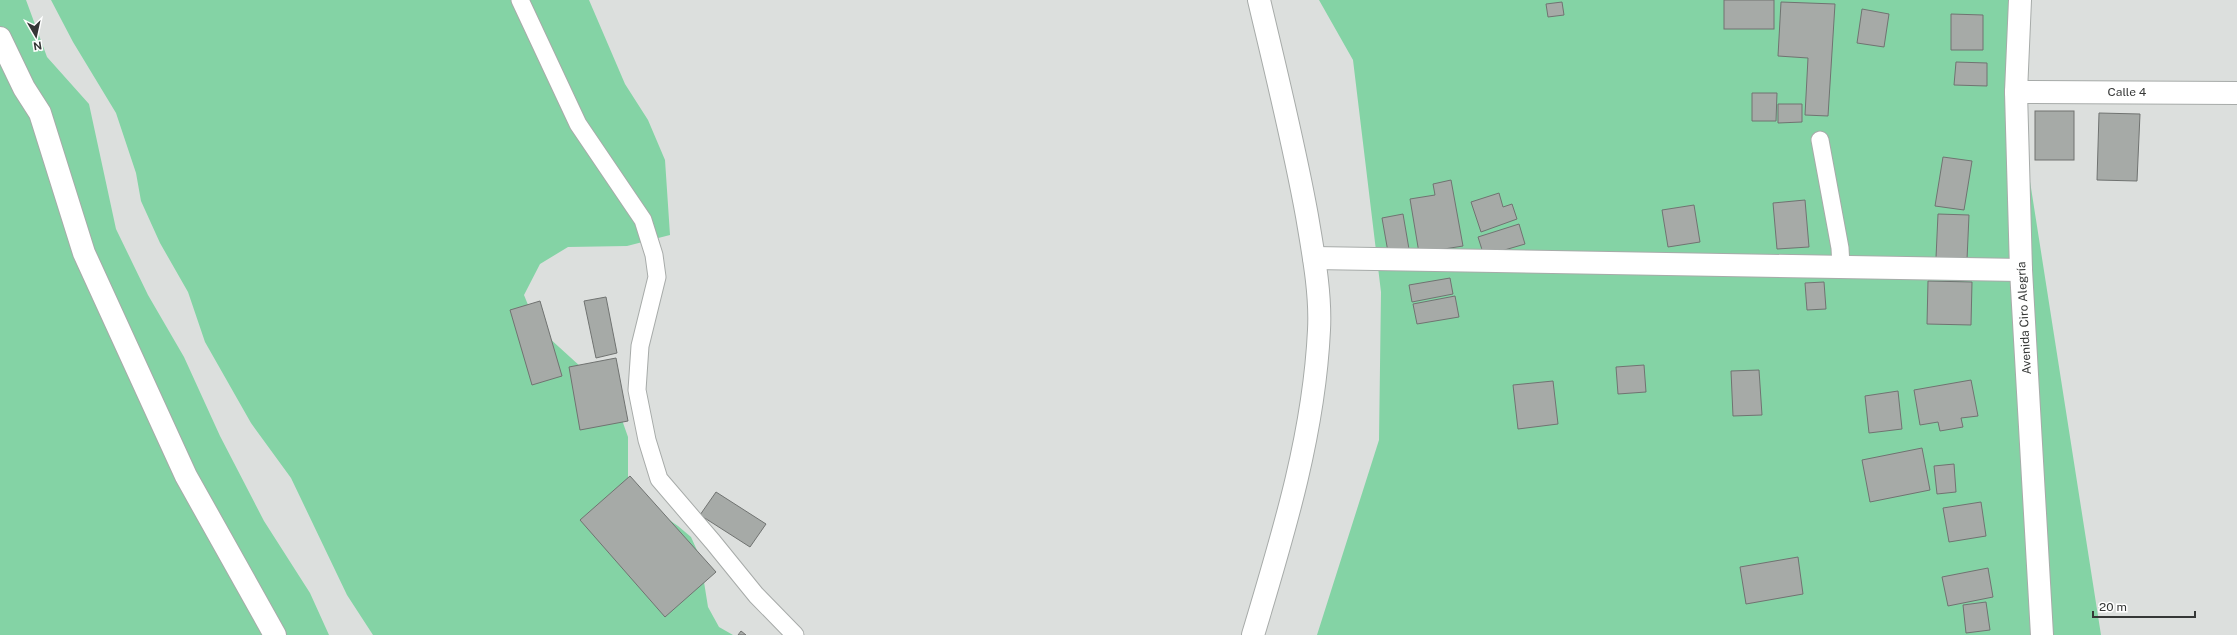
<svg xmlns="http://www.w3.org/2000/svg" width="2237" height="635" font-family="'Public Sans',sans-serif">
<rect width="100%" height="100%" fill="#dcdfdd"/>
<g fill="#84d3a5">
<path d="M0 0H26L47 57 89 104 116 229 148 295 184 357 220 436 264 521 310 593 329 635H0Z"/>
<path d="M51 0H589L625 84 648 120 665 160 670 235 627 246 568 247 540 264 524 295 537 327 614 397 628 437V486L649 506 678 526 691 537 700 557 708 607 719 627 733 635H373L347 595 291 478 251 423 205 342 188 292 160 243 141 201 136 173 116 113 73 42Z"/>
<path d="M1319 0H2029L2016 92 2101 635H1317L1379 440 1381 292 1353 60Z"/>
</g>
<g fill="#a6aaa7" stroke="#707371">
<rect x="1724" y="0" width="50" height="29"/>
<path d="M1562 2 1564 15 1548 17 1546 4Z"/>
<path d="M1781 2 1835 4 1828 116 1805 115 1808 58 1778 56Z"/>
<path d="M1862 9 1889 14 1884 47 1857 43Z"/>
<path d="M1951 14 1983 15V50H1951Z"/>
<path d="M1956 62 1987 63V86L1954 85Z"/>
<path d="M1752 93H1777L1776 121H1752Z"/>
<path d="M1778 104H1802V122L1778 123Z"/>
<rect x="2035" y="111" width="39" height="49"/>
<path d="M2099 113 2140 114 2137 181 2097 180Z"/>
<path d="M1943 157 1972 161 1964 210 1935 206Z"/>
<path d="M1451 180 1463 246 1419 253 1410 199 1435 195 1433 184Z"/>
<path d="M1499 193 1503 207 1512 204 1517 219 1481 232 1471 202Z"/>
<path d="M1805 200 1809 247 1777 249 1773 203Z"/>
<path d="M1694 205 1700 242 1668 247 1662 210Z"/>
<path d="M1403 214 1409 249 1388 252 1382 218Z"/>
<path d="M1938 214 1969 215 1967 260 1936 258Z"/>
<path d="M1519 224 1525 244 1484 256 1478 237Z"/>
<path d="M1450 278 1453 294 1412 302 1409 285Z"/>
<path d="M1928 281 1972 282 1971 325 1927 324Z"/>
<path d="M1824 282 1826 309 1807 310 1805 283Z"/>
<path d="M1455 296 1459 317 1417 324 1413 304Z"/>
<path d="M606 297 617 353 596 358 584 301Z"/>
<path d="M540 301 562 376 532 385 510 310Z"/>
<path d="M616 358 628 421 580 430 569 367Z"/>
<path d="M1644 365 1646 392 1618 394 1616 367Z"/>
<path d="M1759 370 1762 415 1733 416 1731 371Z"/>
<path d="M1971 380 1978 416 1961 418 1963 427 1940 431 1938 422 1920 425 1914 390Z"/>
<path d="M1553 381 1558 424 1518 429 1513 385Z"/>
<path d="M1898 391 1902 429 1869 433 1865 396Z"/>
<path d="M1922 448 1930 490 1870 502 1862 460Z"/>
<path d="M1954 464 1956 492 1937 494 1934 466Z"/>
<path d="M630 476 716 572 665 617 580 520Z"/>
<path d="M716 492 766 524 750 547 700 515Z"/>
<path d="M1981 502 1986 536 1949 542 1943 508Z"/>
<path d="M1798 557 1803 594 1746 604 1740 567Z"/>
<path d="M1988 568 1993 597 1948 606 1942 577Z"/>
<path d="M1986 602 1990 630 1966 633 1963 605Z"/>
<path d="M741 631 746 635H738Z"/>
</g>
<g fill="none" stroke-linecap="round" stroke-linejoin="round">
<defs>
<g id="service">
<path d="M520 0 578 124 643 220 654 255 657 277 640 346 637 390 647 440 659 479 713 542 756 595 795 635"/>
<path d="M1820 140 1840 248 1841 266"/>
</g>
<g id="minor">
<path d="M2020 0 2016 92 2021 270 2042 635"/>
<path d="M0 38 24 88 40 113 84 253 186 476 275 635"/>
<path d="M2016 92 2237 93"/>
<path d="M1314 258 2021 270"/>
</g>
<path id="tertiary" d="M1253 635C1283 535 1314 435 1319 330 1321 293 1313 252 1307 216 1294 144 1276 72 1259 0"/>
</defs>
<use href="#service" stroke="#a7aba9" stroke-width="19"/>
<use href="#minor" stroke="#a7aba9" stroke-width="24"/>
<use href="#tertiary" stroke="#a7aba9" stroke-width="24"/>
<use href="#service" stroke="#fff" stroke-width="17"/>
<use href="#minor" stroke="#fff" stroke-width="22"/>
<use href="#tertiary" stroke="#fff" stroke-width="22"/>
</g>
<g text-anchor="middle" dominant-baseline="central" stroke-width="4" stroke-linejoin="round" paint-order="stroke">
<g font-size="12" fill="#353736" stroke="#fff">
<text x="2127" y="92">Calle 4</text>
<text transform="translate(2024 318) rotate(-93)">Avenida Ciro Alegría</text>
</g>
</g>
<g transform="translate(36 36) rotate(171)" stroke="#ffffff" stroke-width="3" paint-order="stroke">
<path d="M0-3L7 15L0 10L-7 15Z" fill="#353736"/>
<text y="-6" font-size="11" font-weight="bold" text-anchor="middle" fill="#353736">N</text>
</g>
<path d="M2093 611v6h102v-6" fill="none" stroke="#353736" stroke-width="2"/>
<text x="2099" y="611" font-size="12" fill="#353736" stroke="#ffffff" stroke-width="3" paint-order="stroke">20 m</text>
</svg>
